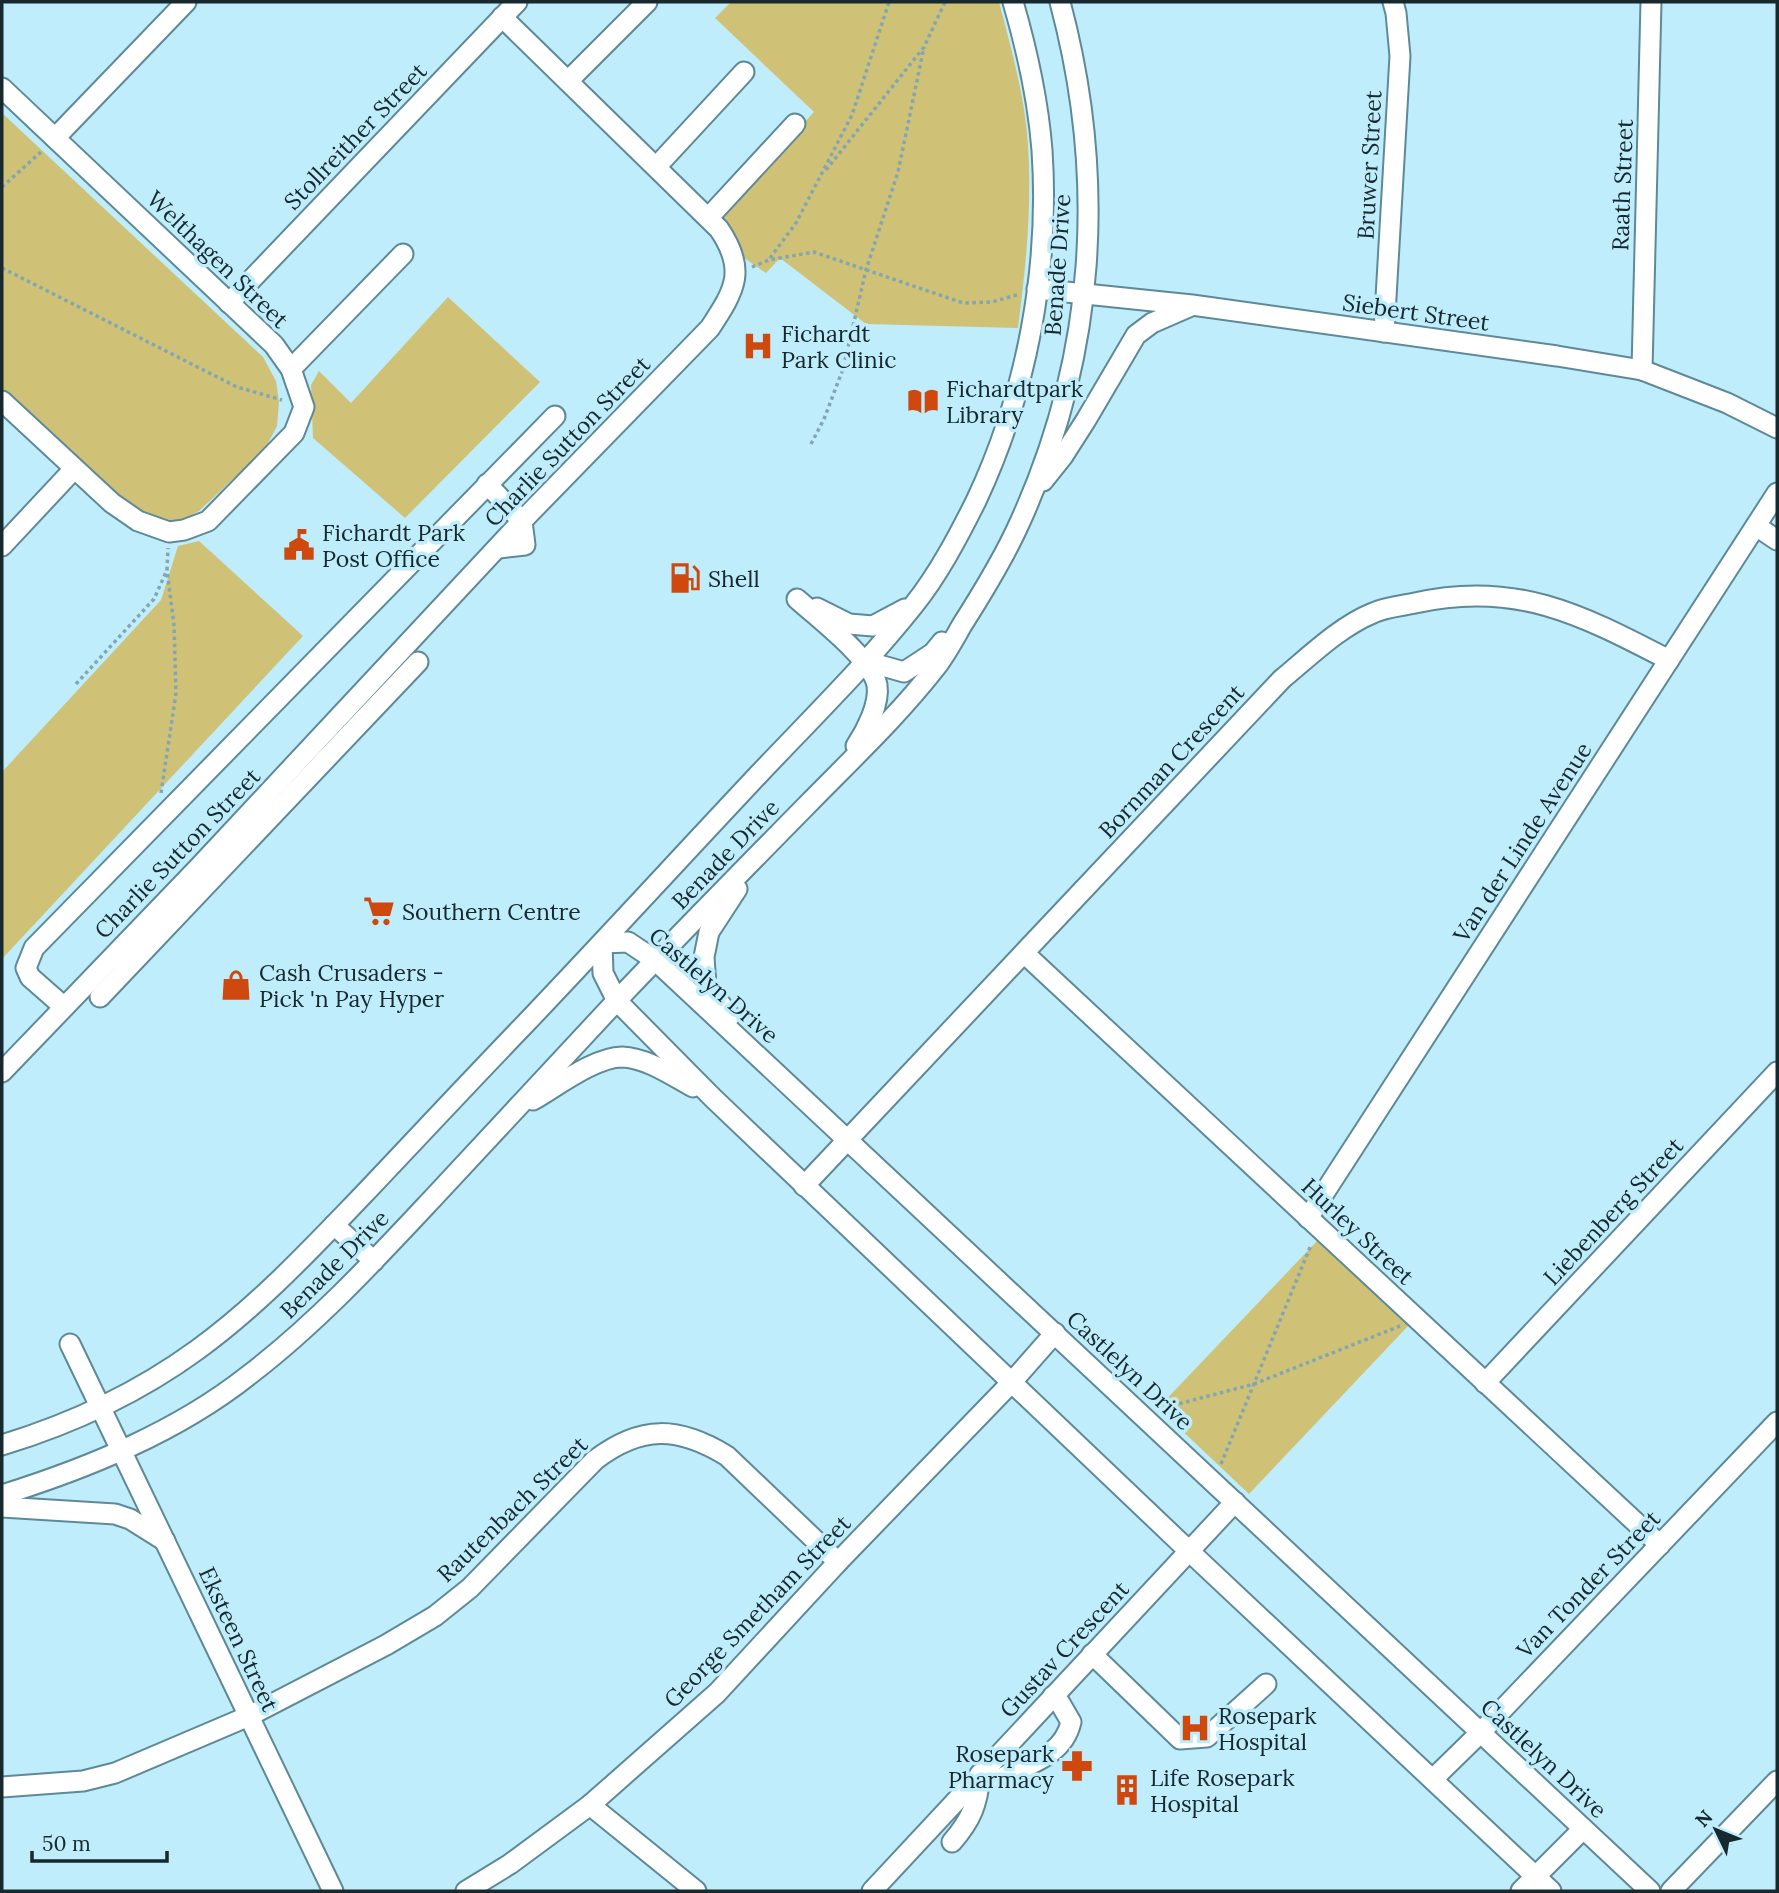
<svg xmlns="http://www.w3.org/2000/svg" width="1779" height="1893" font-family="Lora,serif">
<rect width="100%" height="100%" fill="#bfedfc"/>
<g fill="#cfc277">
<path d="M731 2H999C1011 48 1025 97 1028 145 1032 207 1026 266 1018 328L866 324 780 258 766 273 734 251 717 216 814 112 715 18Z"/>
<path d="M2 113 263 357 276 381 279 402 277 426 265 449 199 511 179 522 159 521 142 514 117 496 2 390Z"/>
<path d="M448 297 540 382 405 518 313 438 311 385 319 371 351 403Z"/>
<path d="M199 541 303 636 2 959V772L161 600 178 546Z"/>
<path d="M1318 1240 1409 1325 1249 1494 1158 1408Z"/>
</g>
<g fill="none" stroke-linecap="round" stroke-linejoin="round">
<defs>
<g id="minor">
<path d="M568 81 647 2"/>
<path d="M2 88 274 345 291 369 304 407 294 433 208 521 184 530 169 532 138 521 112 503 2 401"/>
<path d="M55 138 186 2"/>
<path d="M657 166 744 72"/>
<path d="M709 217 795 124"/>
<path d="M1037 289 1192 305 1557 356 1642 370 1727 403 1777 428"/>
<path d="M229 303 517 2"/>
<path d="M1384 332 1400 56 1396 13 1393 2"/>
<path d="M291 369 403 254"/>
<path d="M1642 370 1651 2"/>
<path d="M1043 481 1063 456 1086 420 1136 335 1152 323 1191 306"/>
<path d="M487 484 522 521 525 545 499 548"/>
<path d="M1756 526 1777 540"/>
<path d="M2 546 74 469"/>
<path d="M797 599C818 618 872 659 877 685 880 704 866 731 856 746"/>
<path d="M817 608 849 624 873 626 905 609"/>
<path d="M865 661 904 672 933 653 942 642"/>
<path d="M602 943 628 942 655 960 1650 1891"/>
<path d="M602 943 603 973 617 1001 713 1098 1189 1551 1551 1891"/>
<path d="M1024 953 1660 1545"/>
<path d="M100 997 418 662"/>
<path d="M63 1006 30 977 26 968 34 948 555 416"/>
<path d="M730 1016 706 986 704 957 709 932 737 889"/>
<path d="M2 1072 199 867 522 521 710 328C735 290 747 270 719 229L502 17"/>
<path d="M533 1100C556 1087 595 1057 622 1057 647 1058 671 1075 693 1087"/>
<path d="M804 1186 1282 679C1310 656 1339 627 1373 613 1385 607 1401 606 1415 603 1516 580 1582 615 1669 660"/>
<path d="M1308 1218 1777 493"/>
<path d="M334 1225 374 1261"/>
<path d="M70 1344 333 1891"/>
<path d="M1485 1383 1777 1072"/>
<path d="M2 1445C71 1424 138 1393 197 1350 258 1306 311 1249 363 1195 417 1138 471 1080 526 1023 604 941 681 857 759 774 811 719 866 665 913 606 938 575 958 537 976 501 1027 393 1050 269 1042 150 1038 100 1027 50 1013 2"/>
<path d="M2 1495C88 1468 177 1432 249 1375 317 1323 375 1260 434 1197 497 1130 559 1062 622 995 683 931 746 867 808 804 852 759 897 717 936 667 946 654 954 639 962 625 983 592 1004 558 1020 522 1096 355 1107 178 1060 2"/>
<path d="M2 1507 115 1514 130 1519 165 1541"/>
<path d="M1092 1654 1180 1739 1207 1737 1266 1684"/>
<path d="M1433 1779 1481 1732 1777 1422"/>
<path d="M2 1787 83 1781 115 1773 249 1716 386 1645 435 1616 470 1588 595 1460C641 1425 678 1426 727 1456L838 1562"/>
<path d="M590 1805 696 1891"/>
<path d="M952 1842C971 1820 978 1804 980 1774L1000 1779C1027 1764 1063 1757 1071 1722L1060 1703 1053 1696"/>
<path d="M466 1891 510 1864 590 1805 717 1693 838 1562 1011 1383 1055 1333"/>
<path d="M872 1891 1235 1502"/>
<path d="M1521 1891 1583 1829"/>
<path d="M1671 1891 1777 1781"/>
</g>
</defs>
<use href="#minor" stroke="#5e8997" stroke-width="23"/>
<g stroke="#82a6b2" stroke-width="3.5" stroke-dasharray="3.5 3.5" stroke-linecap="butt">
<path d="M826 170 924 47 945 2"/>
<path d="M2 187 42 151"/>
<path d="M770 258 796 223 852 115 889 2"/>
<path d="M752 267 769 260 814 252 963 303 992 302 1020 294"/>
<path d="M2 268 237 387 282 400"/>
<path d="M811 444 824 419 843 369 866 270 898 172 924 47"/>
<path d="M76 684 154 599 167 570 168 548"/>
<path d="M161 793 176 693 174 625 167 570"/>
<path d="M1159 1409 1254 1384 1400 1326"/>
<path d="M1221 1464 1311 1245"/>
</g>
<use href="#minor" stroke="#fff" stroke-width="19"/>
</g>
<defs>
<symbol id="hospital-bare" viewBox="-9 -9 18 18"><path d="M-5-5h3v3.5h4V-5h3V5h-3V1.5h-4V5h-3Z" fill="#cf480e" stroke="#bfedfc" stroke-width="2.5" paint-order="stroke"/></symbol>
<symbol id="library-bare" viewBox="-9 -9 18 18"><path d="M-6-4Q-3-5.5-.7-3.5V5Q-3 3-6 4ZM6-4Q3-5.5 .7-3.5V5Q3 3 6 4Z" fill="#cf480e" stroke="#bfedfc" stroke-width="2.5" paint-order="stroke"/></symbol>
<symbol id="civic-bare" viewBox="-9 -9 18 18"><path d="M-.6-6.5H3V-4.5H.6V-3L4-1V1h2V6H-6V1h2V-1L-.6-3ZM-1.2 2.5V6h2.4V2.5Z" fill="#cf480e" stroke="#bfedfc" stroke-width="2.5" paint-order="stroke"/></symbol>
<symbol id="fuel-bare" viewBox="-9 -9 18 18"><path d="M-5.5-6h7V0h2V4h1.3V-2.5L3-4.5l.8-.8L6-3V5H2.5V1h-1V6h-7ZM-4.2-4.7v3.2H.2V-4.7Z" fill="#cf480e" stroke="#bfedfc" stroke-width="2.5" paint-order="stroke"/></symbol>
<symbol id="supermarket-bare" viewBox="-9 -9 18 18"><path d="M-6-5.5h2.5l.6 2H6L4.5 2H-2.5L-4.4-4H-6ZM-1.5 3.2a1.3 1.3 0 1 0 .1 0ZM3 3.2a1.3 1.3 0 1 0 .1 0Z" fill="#cf480e" stroke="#bfedfc" stroke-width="2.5" paint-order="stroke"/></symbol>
<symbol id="shop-bare" viewBox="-9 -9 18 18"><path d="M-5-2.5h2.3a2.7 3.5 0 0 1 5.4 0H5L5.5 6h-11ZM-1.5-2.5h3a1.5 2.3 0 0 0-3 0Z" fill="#cf480e" stroke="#bfedfc" stroke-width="2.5" paint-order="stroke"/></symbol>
<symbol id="pharmacy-bare" viewBox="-9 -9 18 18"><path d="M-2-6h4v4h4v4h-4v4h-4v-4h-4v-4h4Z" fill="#cf480e" stroke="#bfedfc" stroke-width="2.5" paint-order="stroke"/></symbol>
<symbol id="building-bare" viewBox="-9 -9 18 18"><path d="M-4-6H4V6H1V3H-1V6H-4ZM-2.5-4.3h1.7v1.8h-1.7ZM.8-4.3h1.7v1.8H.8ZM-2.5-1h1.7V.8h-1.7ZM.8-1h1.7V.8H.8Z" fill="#cf480e" stroke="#bfedfc" stroke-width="2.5" paint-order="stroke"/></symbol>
</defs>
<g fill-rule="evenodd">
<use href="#hospital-bare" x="736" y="324" width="44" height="44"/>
<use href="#library-bare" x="901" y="379" width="44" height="44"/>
<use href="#civic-bare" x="277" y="523" width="44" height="44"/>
<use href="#fuel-bare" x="663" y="556" width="44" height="44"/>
<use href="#supermarket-bare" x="357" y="889" width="44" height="44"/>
<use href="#shop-bare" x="214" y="963" width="44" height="44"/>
<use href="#hospital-bare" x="1173" y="1706" width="44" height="44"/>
<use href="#pharmacy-bare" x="1055" y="1744" width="44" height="44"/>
<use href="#building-bare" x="1105" y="1768" width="44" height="44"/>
</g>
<g text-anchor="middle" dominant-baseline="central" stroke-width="7" stroke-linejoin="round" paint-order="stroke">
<g font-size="23" fill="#17292e" stroke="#bfedfc">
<text transform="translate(355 136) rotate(-46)">Stollreither Street</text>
<text transform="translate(1369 165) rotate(-87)">Bruwer Street</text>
<text transform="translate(1622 185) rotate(-88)">Raath Street</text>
<text transform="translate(218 259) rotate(44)">Welthagen Street</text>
<text transform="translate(1057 265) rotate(-86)">Benade Drive</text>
<text transform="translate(1416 312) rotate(8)">Siebert Street</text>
<text transform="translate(567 441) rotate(-46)">Charlie Sutton Street</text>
<text transform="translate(1171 761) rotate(-47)">Bornman Crescent</text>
<text transform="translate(1522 842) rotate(-57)">Van der Linde Avenue</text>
<text transform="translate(177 853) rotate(-46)">Charlie Sutton Street</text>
<text transform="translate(725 854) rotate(-46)">Benade Drive</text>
<text transform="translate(714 985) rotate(41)">Castlelyn Drive</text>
<text transform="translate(1613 1211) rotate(-47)">Liebenberg Street</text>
<text transform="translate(1358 1231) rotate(43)">Hurley Street</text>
<text transform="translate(334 1264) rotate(-45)">Benade Drive</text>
<text transform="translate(1130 1370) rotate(43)">Castlelyn Drive</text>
<text transform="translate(512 1509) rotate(-44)">Rautenbach Street</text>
<text transform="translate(1588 1584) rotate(-46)">Van Tonder Street</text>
<text transform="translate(757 1611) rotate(-46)">George Smetham Street</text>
<text transform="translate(239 1639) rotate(65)">Eksteen Street</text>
<text transform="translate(1064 1649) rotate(-47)">Gustav Crescent</text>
<text transform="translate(1544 1758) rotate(43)">Castlelyn Drive</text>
</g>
<g font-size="23" fill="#17292e" stroke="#bfedfc" text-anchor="start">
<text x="781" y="333">Fichardt<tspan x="781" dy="26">Park Clinic</tspan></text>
<text x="946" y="388">Fichardtpark<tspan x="946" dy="26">Library</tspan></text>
<text x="322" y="532">Fichardt Park<tspan x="322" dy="26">Post Office</tspan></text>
<text x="708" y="578">Shell</text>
<text x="402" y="911">Southern Centre</text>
<text x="259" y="972">Cash Crusaders -<tspan x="259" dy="26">Pick 'n Pay Hyper</tspan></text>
<text x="1218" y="1715">Rosepark<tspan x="1218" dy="26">Hospital</tspan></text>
<text x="1054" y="1753" text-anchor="end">Rosepark<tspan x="1054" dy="26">Pharmacy</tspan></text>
<text x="1150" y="1777">Life Rosepark<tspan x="1150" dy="26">Hospital</tspan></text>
</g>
</g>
<rect width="1779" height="1893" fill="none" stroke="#17292e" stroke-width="7"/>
<g transform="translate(1716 1830) rotate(313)" stroke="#bfedfc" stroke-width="5" paint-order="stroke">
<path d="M0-5L12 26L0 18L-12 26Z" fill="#17292e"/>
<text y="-10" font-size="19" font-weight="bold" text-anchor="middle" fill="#17292e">N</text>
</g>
<path d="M32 1851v10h135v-10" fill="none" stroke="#17292e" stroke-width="3.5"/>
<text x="42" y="1851" font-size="21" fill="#17292e" stroke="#bfedfc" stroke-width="5" paint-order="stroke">50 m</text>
</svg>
